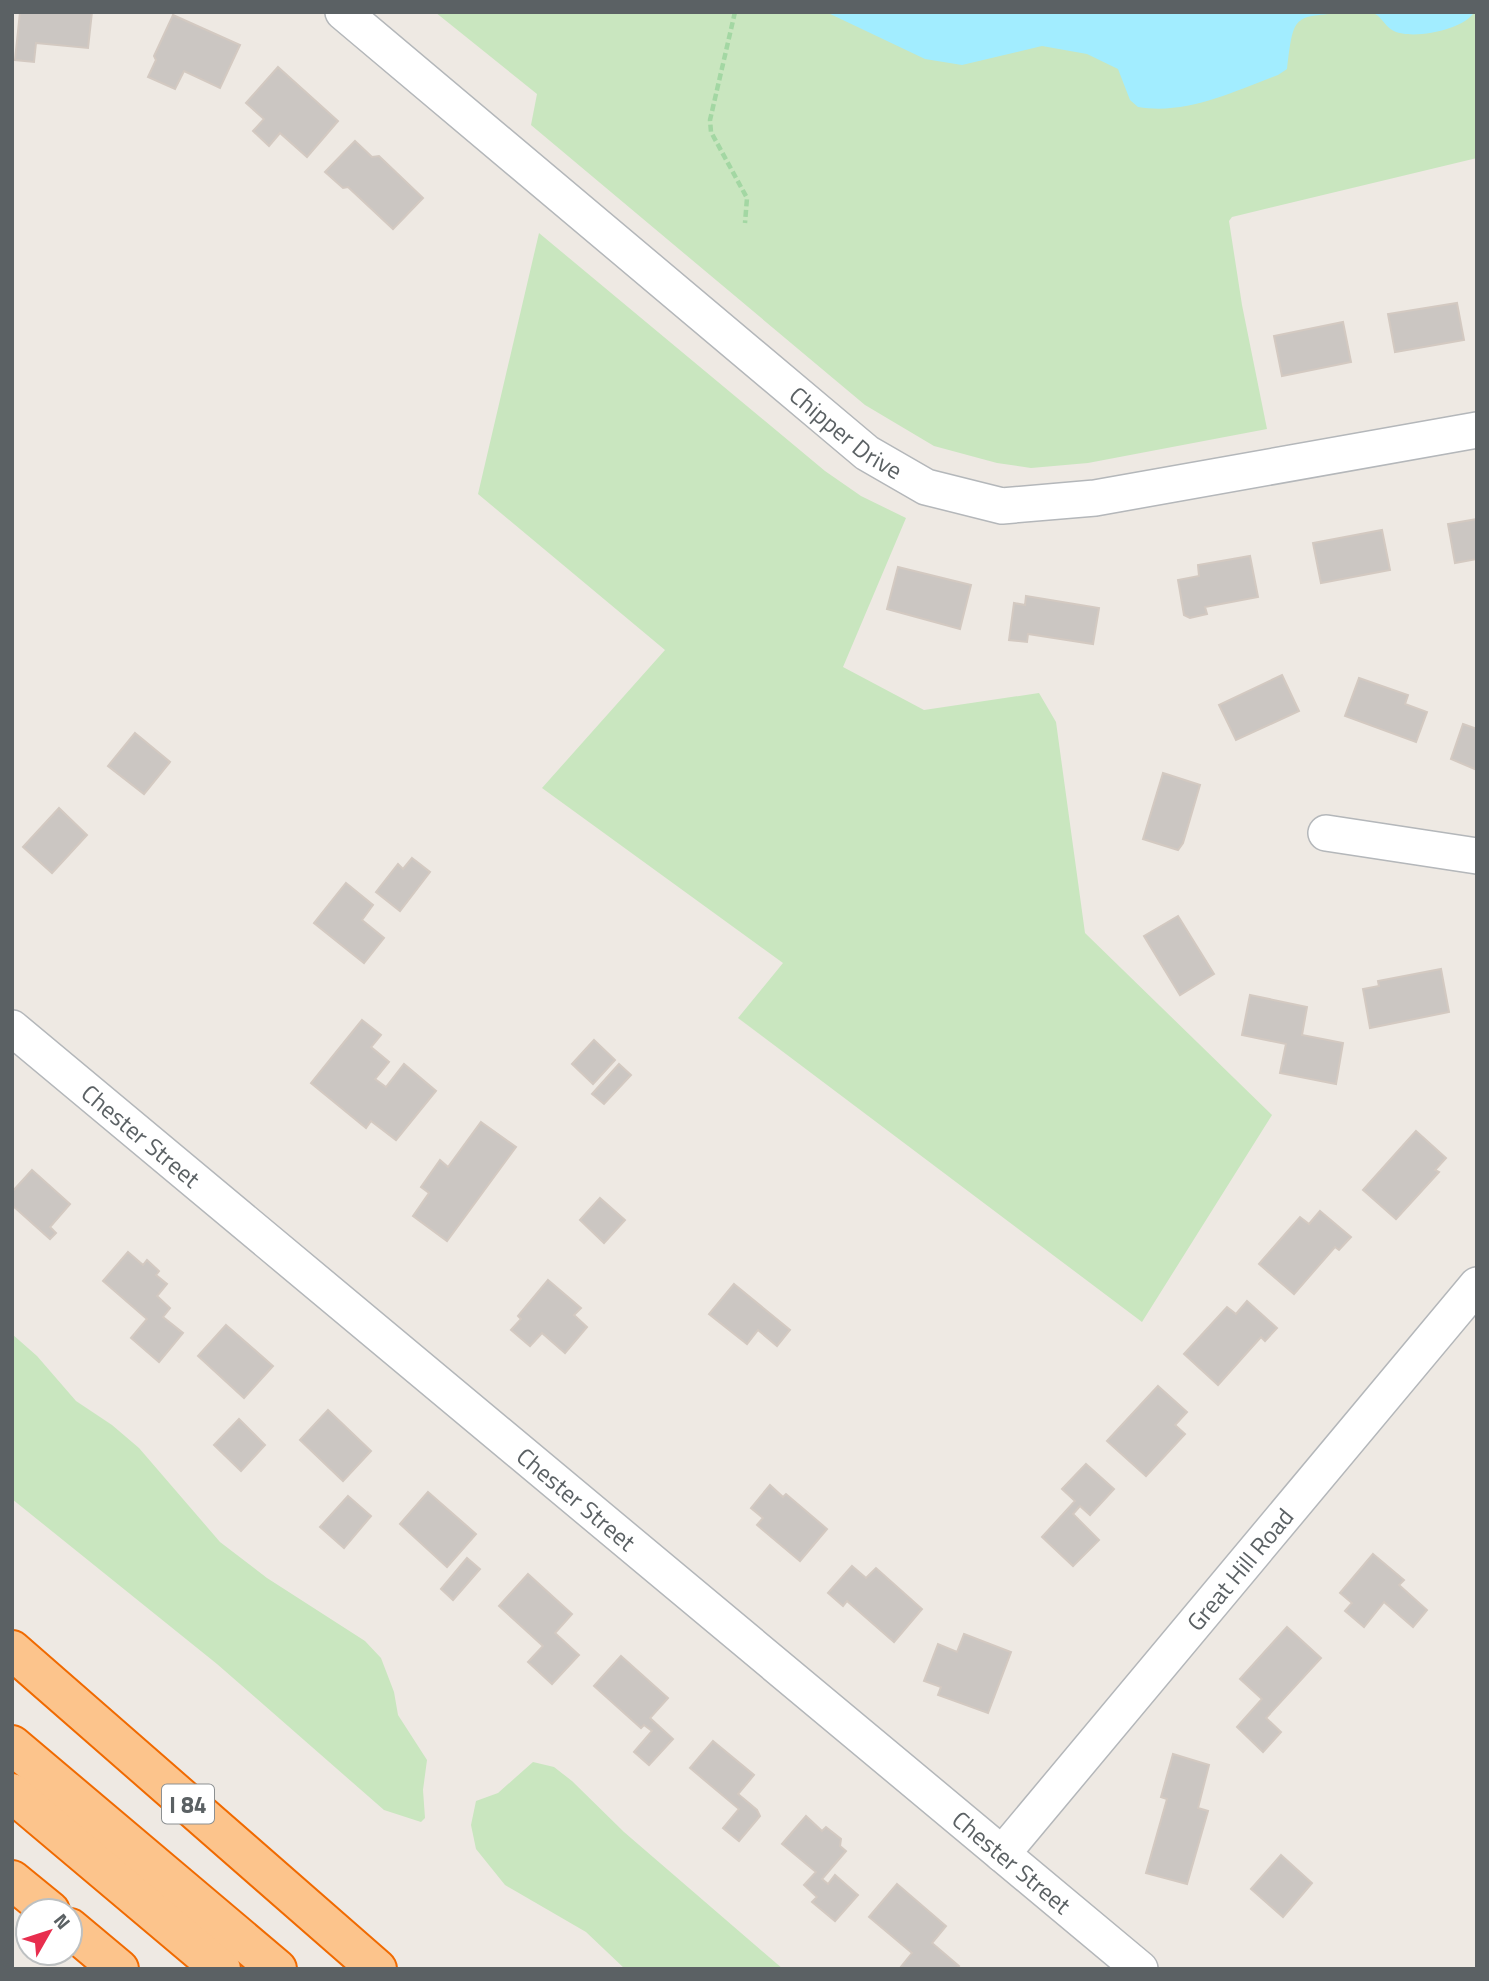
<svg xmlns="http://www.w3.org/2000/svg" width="1489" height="1981" font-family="'Titillium Web',sans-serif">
<rect width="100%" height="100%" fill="#eee9e3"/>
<g fill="#c9e6bf">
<path d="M435 12H1477V158L1232 217 1229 221 1242 305 1267 429 1088 463 1031 468 997 463 934 446 865 405 531 125 537 94Z"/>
<path d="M539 233 825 471 861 496 906 518 843 667 924 710 1039 693 1056 722 1085 933 1272 1115 1142 1322 738 1018 783 963 542 788 665 650 478 494Z"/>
<path d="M12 1334 37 1356 76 1401 112 1425 139 1448 220 1542 267 1578 365 1641 381 1658 394 1692 398 1715 427 1760 423 1790 425 1818 421 1822 384 1810 217 1664 12 1499Z"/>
<path d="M533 1762 554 1767 572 1781 624 1832 783 1969H625L586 1932 505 1885 476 1849 471 1825 476 1801 498 1793Z"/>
</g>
<g fill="#a2edff">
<path d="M826 12H1351C1294 18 1294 10 1287 69L1278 75C1232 92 1187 115 1138 107L1130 100 1118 69 1087 54 1042 46 962 65 925 59Z"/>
<path d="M1371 12H1474C1465 30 1409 41 1392 30 1384 25 1382 16 1371 12Z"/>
</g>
<g fill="#cbc6c2" stroke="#d3c9c1" stroke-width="2">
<path d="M20 12H92L88 48 36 43 34 62 15 60Z"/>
<path d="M173 15 240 45 220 88 184 71 175 89 148 77 156 60 154 56Z"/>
<path d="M278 67 338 121 307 157 280 133 269 146 253 131 264 119 246 103Z"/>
<path d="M355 141 372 157 379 156 423 198 393 229 348 187 343 188 325 172Z"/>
<path d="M1457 303 1464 340 1395 352 1388 314Z"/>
<path d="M1343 322 1351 362 1282 376 1274 336Z"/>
<path d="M1477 519V559L1455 563 1448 524Z"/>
<path d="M1382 530 1390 570 1321 583 1313 543Z"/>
<path d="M1250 556 1258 597 1205 607 1207 614 1190 618 1184 615 1178 580 1199 576 1198 565Z"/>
<path d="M898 567 971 585 960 629 887 609Z"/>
<path d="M1026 596 1099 608 1093 644 1028 634 1027 642 1009 640 1014 603 1025 605Z"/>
<path d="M1282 675 1299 711 1236 740 1219 705Z"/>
<path d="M1359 678 1408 695 1405 704 1427 712 1416 742 1345 716Z"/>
<path d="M1463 724 1477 729V770L1451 759Z"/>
<path d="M135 733 170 762 144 794 108 766Z"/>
<path d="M1163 773 1200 785 1183 843 1178 850 1143 839Z"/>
<path d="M59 808 87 835 52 873 23 847Z"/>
<path d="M412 858 430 872 400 911 376 892 398 864 403 869Z"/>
<path d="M346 883 373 905 362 920 384 938 364 963 314 923Z"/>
<path d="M1178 916 1214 974 1180 995 1144 936Z"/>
<path d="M1441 969 1449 1012 1370 1028 1363 989 1379 986 1378 981Z"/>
<path d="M1250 995 1307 1007 1302 1035 1343 1043 1336 1084 1280 1073 1286 1044 1242 1035Z"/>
<path d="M362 1020 381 1035 371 1047 389 1062 375 1079 386 1087 404 1064 436 1091 396 1140 371 1121 366 1128 311 1083Z"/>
<path d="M594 1040 615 1060 593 1084 572 1064Z"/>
<path d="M619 1064 631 1075 604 1104 592 1094Z"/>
<path d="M481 1122 516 1147 447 1241 413 1216 429 1193 421 1187 440 1160 448 1167Z"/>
<path d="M1416 1131 1446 1158 1435 1170 1439 1172 1396 1219 1363 1190Z"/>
<path d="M32 1170 70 1204 50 1227 56 1233 50 1239 12 1205V1192Z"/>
<path d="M600 1198 625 1220 604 1243 580 1220Z"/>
<path d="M1320 1211 1351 1237 1339 1250 1335 1247 1294 1294 1259 1264 1300 1217 1309 1224Z"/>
<path d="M128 1252 143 1265 147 1260 159 1271 156 1275 167 1284 157 1296 170 1308 163 1317 183 1333 159 1362 131 1338 147 1319 103 1281Z"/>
<path d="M548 1280 581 1308 574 1315 587 1327 565 1353 542 1333 530 1346 511 1330 521 1319 518 1316Z"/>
<path d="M734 1284 790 1330 777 1346 758 1330 747 1344 709 1314Z"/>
<path d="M1247 1301 1277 1328 1265 1341 1261 1337 1218 1385 1184 1354 1227 1307 1236 1314Z"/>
<path d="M226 1325 273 1366 244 1398 198 1356Z"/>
<path d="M1158 1386 1187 1412 1175 1425 1185 1434 1146 1476 1107 1441Z"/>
<path d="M328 1410 371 1451 343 1481 300 1440Z"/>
<path d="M239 1419 265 1445 241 1471 214 1445Z"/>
<path d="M1086 1464 1114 1489 1090 1515 1080 1506 1073 1514 1099 1540 1073 1566 1042 1537 1075 1501 1062 1489Z"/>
<path d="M770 1485 783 1497 786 1494 827 1529 800 1561 757 1525 763 1518 751 1508Z"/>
<path d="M428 1492 476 1534 447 1567 400 1524Z"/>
<path d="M348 1496 371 1516 344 1548 320 1527Z"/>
<path d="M1373 1554 1404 1580 1399 1585 1427 1610 1413 1627 1384 1602 1364 1627 1345 1611 1352 1603 1340 1593Z"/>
<path d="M467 1558 480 1569 453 1600 441 1589Z"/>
<path d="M852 1566 866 1578 876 1568 922 1609 894 1642 847 1601 843 1606 828 1593Z"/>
<path d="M528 1574 572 1614 555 1633 579 1655 552 1684 528 1662 543 1646 499 1606Z"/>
<path d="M1287 1627 1321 1658 1266 1718 1281 1732 1263 1752 1237 1727 1262 1699 1240 1679Z"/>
<path d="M964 1634 1011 1652 988 1713 938 1695 941 1687 924 1681 938 1644 957 1652Z"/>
<path d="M621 1656 668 1698 650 1718 673 1739 649 1765 634 1752 652 1731 644 1725 641 1728 594 1686Z"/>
<path d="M713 1741 754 1775 738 1794 757 1810 760 1816 739 1841 723 1828 739 1809 690 1768Z"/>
<path d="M1173 1754 1209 1765 1198 1808 1208 1811 1187 1884 1146 1873 1167 1799 1161 1797Z"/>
<path d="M806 1816 822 1831 826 1827 841 1839 840 1846 846 1851 822 1879 828 1884 835 1875 858 1895 835 1921 812 1902 817 1897 804 1885 816 1872 782 1844Z"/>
<path d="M1281 1855 1312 1883 1283 1917 1251 1889Z"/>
<path d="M897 1884 946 1926 932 1943 959 1966 956 1969 900 1968 912 1953 869 1917Z"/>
</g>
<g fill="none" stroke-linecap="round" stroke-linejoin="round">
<defs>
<g id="minor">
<path id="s1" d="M343 12 867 453 926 487 1002 506 1095 498 1477 430"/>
<path d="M1326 833 1477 856"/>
<path id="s2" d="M12 1028 1140 1969"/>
<path id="s3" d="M1002 1854 1477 1285"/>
</g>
<g id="highway">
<path d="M12 1650 377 1969"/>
<path d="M12 1745 277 1969"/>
<path d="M12 1793 221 1969"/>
<path d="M12 1880 50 1911"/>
<path d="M70 1928 119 1969"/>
</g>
</defs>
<use href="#minor" stroke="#b4b7ba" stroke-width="38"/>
<use href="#highway" stroke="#f06a01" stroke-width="42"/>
<path stroke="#a3d7a3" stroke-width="4.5" stroke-dasharray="7 3.5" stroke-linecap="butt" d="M735 12 710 120 711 132 747 198 745 223"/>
<use href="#minor" stroke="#fff" stroke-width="35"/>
<use href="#highway" stroke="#fcc48c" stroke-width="38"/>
</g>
<g text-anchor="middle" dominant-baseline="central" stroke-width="5" stroke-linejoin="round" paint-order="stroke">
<rect fill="#fff" stroke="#8c9092" stroke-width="2" x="162" y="1784.5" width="52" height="39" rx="5"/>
<g font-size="23" font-weight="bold" fill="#5b6164">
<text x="188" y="1804">I 84</text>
</g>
<g font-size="24" fill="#5b6164" stroke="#fff">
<text stroke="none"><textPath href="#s1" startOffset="656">Chipper Drive</textPath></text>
<text stroke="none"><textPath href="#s2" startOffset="168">Chester Street</textPath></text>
<text stroke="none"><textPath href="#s2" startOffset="735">Chester Street</textPath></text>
<text stroke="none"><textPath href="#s3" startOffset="371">Great Hill Road</textPath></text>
<text stroke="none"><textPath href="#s2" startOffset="1302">Chester Street</textPath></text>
</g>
</g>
<rect width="1489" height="1981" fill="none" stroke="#5b6164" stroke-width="28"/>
<g transform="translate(49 1932) rotate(51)"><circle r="33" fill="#ffffff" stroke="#bdc0c1" stroke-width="2"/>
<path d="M0-5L12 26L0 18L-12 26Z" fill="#e82e4e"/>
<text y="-10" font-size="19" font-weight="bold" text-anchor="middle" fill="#5b6164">N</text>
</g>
</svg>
